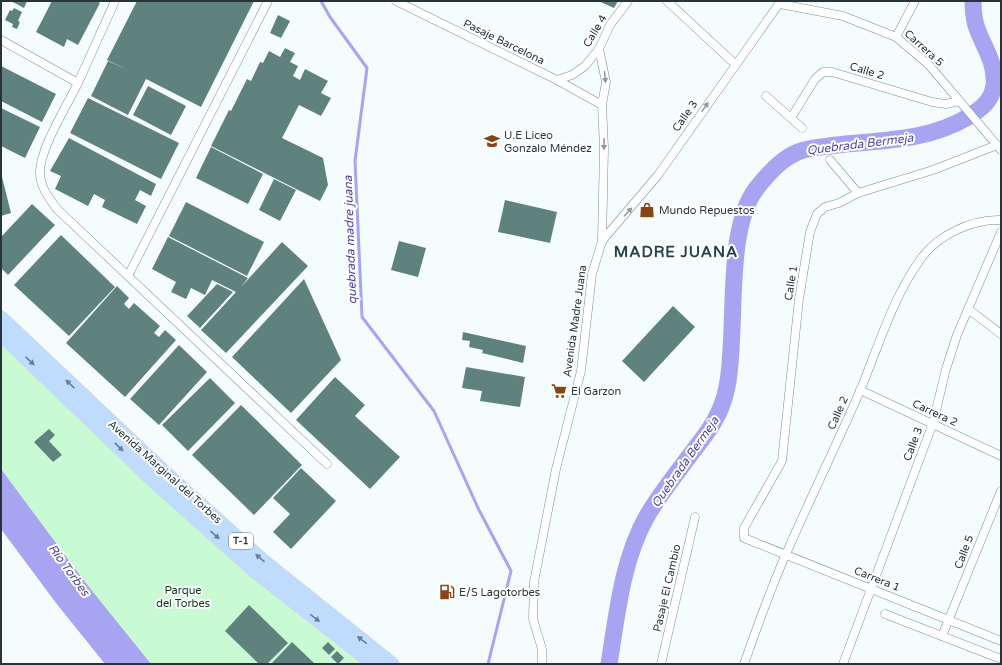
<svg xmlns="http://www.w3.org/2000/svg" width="1002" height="665" font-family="'Varela Round',sans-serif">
<rect width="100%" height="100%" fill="#f5fcfe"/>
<path fill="#c8fad3" d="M1 334 374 664H151L85 582 1 469Z"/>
<path fill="#a7a5f2" d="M1 469 85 582 151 664H105L56 603 1 529Z"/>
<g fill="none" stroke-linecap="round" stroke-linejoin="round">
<path stroke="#a7a5f2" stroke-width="3" d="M321 1 330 17 367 68 355 161 362 317 434 411 479 510 511 571 488 664"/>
<path stroke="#a7a5f2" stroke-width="17" d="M609 664C617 615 622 560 647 516 657 499 670 482 682 466 702 438 720 422 727 387 738 334 724 231 756 189 766 176 782 158 798 152 810 147 824 147 837 145 882 140 928 141 968 117 981 109 992 101 994 85 996 64 985 49 978 31 974 22 973 11 973 1"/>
</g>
<g fill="#5f827d">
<path d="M11 1H27L24 8Z"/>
<path d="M52 1H96L100 3 78 45 67 39 64 47 36 32Z"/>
<path d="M137 1H254L201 107 146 79 128 115 91 96 108 61 128 70 107 60Z"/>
<path d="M598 1H618L614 8Z"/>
<path d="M14 8 22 12 18 21 20 22 17 29 12 27 13 24 5 20 10 10 12 11Z"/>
<path d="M278 15 290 21 281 38 270 33Z"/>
<path d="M285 48 295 53 290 62 298 66 293 76 300 80 305 69 328 81 321 93 331 98 321 116 299 105 282 138 323 158 328 185 320 201 211 146 229 110 231 111 247 79 251 81 260 62 263 63 269 51 280 57Z"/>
<path d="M1 66 56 94 42 122 1 101Z"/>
<path d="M148 86 186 106 171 135 133 115Z"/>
<path d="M88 98 179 143 161 179 70 133Z"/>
<path d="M1 108 40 127 25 158 1 146Z"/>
<path d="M69 138 156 184 151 196 140 190 135 200 146 206 137 224 102 207 105 200 94 194 88 206 55 189 61 176 50 171Z"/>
<path d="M211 147 263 174 248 204 196 178Z"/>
<path d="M1 173 11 213 1 216Z"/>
<path d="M274 179 296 190 280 221 259 210Z"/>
<path d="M505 200 557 212 550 243 498 232Z"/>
<path d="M186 202 264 242 247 276 169 236Z"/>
<path d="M32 204 55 225 8 275 1 268V237Z"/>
<path d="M61 235 115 287 69 336 14 285Z"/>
<path d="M168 237 248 278 241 287 282 242 308 266 226 353 201 330 236 292 212 280 205 295 191 288 186 299 171 292 176 282 152 269Z"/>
<path d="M399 241 426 248 418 277 391 270Z"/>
<path d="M304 279 341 360 291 413 232 357Z"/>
<path d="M217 284 233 292 200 328 187 316Z"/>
<path d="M117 286 129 298 124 304 129 309 134 303 160 326 154 333 159 337 165 330 176 340 125 397 66 343Z"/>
<path d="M673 306 695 327 644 382 622 361Z"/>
<path d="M463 332 526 346 523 363 482 353 483 350 469 347 470 341 462 340Z"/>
<path d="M179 345 207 372 159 425 130 399Z"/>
<path d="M466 367 525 377 520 407 480 401 482 391 462 388Z"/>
<path d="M335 377 365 405 355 416 400 457 370 489 296 420Z"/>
<path d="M210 378 235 403 188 451 162 425Z"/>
<path d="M241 405 302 465 254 515 192 455Z"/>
<path d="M49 429 55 435 49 441 62 455 53 462 34 442Z"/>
<path d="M301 468 336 501 291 549 273 532 290 514 273 498Z"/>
<path d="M249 605 288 643 267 664H259L225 631Z"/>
<path d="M292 642 315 664H271Z"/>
<path d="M328 642 335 649 329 655 322 648Z"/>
<path d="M337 651 344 658 338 664 331 657Z"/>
</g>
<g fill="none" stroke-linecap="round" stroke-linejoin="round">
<defs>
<g id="minor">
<path d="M396 1 557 80 602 105"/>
<path d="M667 1 735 64"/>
<path d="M780 4 843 16 896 37 929 65 1001 150"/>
<path d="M896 37 915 1"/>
<path d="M1 40 78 83C68 104 39 150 40 173 40 187 49 198 57 209L327 464"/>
<path d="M557 80 572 75 585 66 599 49 610 25 628 1"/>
<path d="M78 83 115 1"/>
<path d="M766 96 802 128"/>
<path d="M791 118 815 79 823 72H832L932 102 946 104 959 101"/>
<path d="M997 145 933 170 858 193 839 203 825 207 817 214 810 232 799 299 782 461 744 528V538L1001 641"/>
<path d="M830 160 858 193"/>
<path d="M602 241 658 175 781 1"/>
<path d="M128 276 268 1"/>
<path d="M968 309 1001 334"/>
<path d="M860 390 1001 456"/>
<path d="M885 614 1001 659"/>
<path d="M942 636 1001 491"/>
<path d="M542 664V649L533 619 534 582 556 469 581 371 592 274 602 241 604 148 602 105 606 82 599 49"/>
<path d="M661 664 695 517"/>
<path d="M744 664C757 627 770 590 786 554 810 499 836 446 860 391 878 348 892 299 920 260 937 235 972 219 1001 220"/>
<path d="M843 664 933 423 946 369 957 335 1001 232"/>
</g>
<g id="trunk">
<path d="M1 318 163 471 262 560 392 664"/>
<path d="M1 334 156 483 255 571 374 664"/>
</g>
</defs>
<use href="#minor" stroke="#6f919b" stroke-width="9"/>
<use href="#trunk" stroke="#d4d7d8" stroke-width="15"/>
<use href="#minor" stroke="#fff" stroke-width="8"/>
<use href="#trunk" stroke="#bfdcfe" stroke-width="14"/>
</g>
<defs><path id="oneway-solid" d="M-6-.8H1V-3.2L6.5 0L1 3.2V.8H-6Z"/></defs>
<g fill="#939a9c">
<use href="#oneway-solid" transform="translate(605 77) rotate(85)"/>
<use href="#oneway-solid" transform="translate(705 107) rotate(-55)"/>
<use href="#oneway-solid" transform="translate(604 144) rotate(91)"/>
<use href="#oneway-solid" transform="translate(628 212) rotate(-48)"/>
</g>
<g fill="#6b8092">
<use href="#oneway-solid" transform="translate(30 361) rotate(43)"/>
<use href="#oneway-solid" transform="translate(70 384) rotate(-136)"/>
<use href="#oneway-solid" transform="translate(119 447) rotate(44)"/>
<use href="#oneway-solid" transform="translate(215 535) rotate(41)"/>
<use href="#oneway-solid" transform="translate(260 558) rotate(-139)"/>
<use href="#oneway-solid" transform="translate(315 618) rotate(37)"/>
<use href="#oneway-solid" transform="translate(362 640) rotate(-142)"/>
</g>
<defs>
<symbol id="university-bare" viewBox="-9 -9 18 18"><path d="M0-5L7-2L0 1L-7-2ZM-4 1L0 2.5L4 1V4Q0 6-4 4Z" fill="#874415" stroke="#fff" stroke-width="2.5" paint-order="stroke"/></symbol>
<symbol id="shop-bare" viewBox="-9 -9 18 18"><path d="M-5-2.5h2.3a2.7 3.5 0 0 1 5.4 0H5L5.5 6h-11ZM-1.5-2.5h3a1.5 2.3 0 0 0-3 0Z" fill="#874415" stroke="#fff" stroke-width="2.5" paint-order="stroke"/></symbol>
<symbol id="supermarket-bare" viewBox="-9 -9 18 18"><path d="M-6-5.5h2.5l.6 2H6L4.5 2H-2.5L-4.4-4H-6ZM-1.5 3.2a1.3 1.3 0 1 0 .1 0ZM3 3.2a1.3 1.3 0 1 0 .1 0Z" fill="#874415" stroke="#fff" stroke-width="2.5" paint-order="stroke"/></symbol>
<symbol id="fuel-bare" viewBox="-9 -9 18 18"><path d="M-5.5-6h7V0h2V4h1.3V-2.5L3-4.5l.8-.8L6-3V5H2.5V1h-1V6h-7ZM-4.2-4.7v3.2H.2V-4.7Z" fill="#874415" stroke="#fff" stroke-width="2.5" paint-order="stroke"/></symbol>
</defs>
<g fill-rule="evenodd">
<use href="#university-bare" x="481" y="130" width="22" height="22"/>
<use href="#shop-bare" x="636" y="199" width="22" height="22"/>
<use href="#supermarket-bare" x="548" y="380" width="22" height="22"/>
<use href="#fuel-bare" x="436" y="581" width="22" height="22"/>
</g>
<g text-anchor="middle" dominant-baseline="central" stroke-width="4" stroke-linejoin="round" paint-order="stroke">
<rect fill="#fff" stroke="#687275" stroke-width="1" x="229" y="533" width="24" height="16" rx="3"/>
<g font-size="10" font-weight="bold" fill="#27353a">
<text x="241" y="541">T-1</text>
</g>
<g font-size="11" fill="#27353a" stroke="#fff">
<text transform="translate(595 31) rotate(-59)">Calle 4</text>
<text transform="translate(504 42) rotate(26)">Pasaje Barcelona</text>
<text transform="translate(924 48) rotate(42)">Carrera 5</text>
<text transform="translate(867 71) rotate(17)">Calle 2</text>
<text transform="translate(685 116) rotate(-55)">Calle 3</text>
<text transform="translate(791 283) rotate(-81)">Calle 1</text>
<text transform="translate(575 321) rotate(-82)">Avenida Madre Juana</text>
<text transform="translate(838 413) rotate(-66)">Calle 2</text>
<text transform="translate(935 413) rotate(25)">Carrera 2</text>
<text transform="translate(913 444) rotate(-69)">Calle 3</text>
<text transform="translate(165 472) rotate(42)">Avenida Marginal del Torbes</text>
<text transform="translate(964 552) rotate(-69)">Calle 5</text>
<text transform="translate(877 579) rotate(22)">Carrera 1</text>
<text transform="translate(667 588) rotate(-77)">Pasaje El Cambio</text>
</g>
<g font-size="11" fill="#27353a" stroke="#fff" text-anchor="start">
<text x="504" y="135">U.E Liceo<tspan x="504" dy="13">Gonzalo Méndez</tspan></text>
<text x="659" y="210">Mundo Repuestos</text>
<text x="571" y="391">El Garzon</text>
<text x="459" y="592">E/S Lagotorbes</text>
</g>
<g font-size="11" fill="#003a17" stroke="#fff">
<text x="183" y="590">Parque<tspan x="183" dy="13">del Torbes</tspan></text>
</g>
<g font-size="12" font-style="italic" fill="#50469f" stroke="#fff">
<text transform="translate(860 144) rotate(-7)">Quebrada Bermeja</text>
<text transform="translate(350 240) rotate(-92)">quebrada madre juana</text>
<text transform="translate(685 462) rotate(-55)">Quebrada Bermeja</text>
<text transform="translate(69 570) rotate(54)">Río Torbes</text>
</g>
<g font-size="15" font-weight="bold" letter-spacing="1" fill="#24434c" stroke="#fff">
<text x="676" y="252">MADRE JUANA</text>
</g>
</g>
<rect width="1002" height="665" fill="none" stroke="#27353a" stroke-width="4"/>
</svg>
